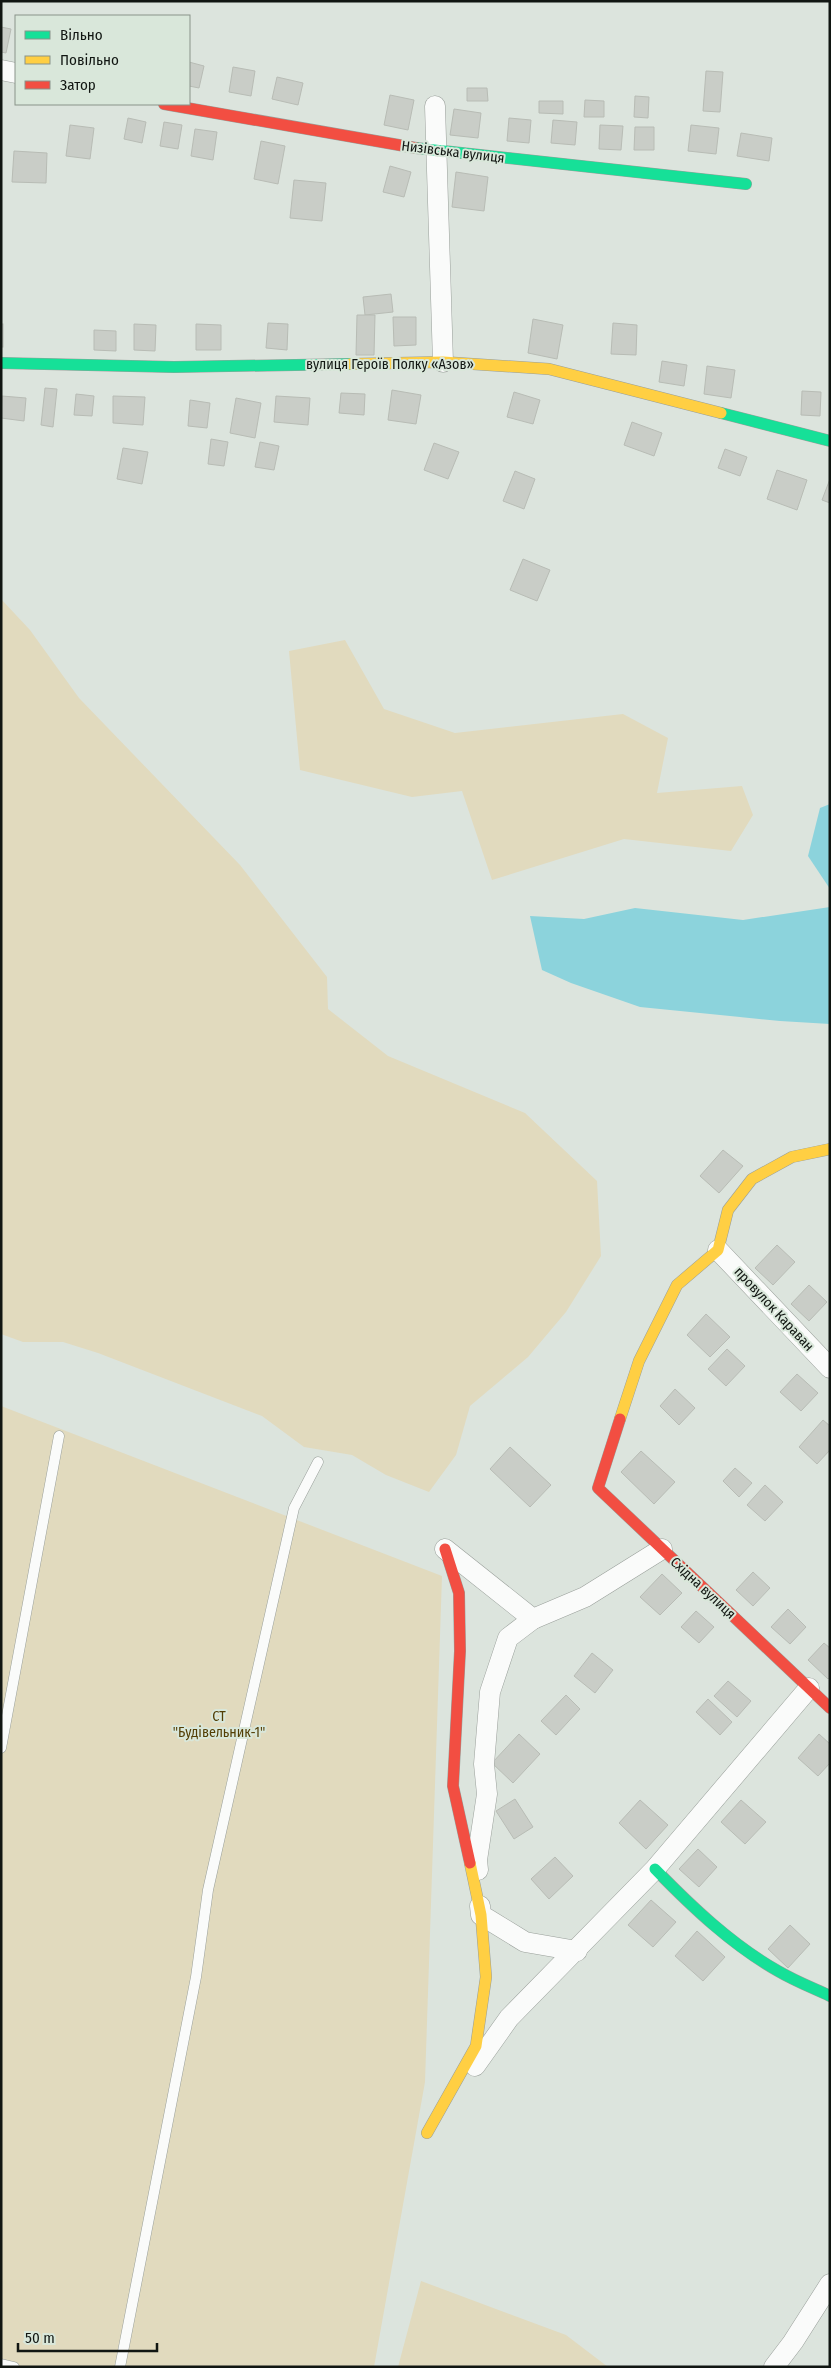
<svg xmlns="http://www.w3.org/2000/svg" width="831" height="2368" font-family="'Fira Sans Condensed',sans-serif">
<rect width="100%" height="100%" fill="#dce4dd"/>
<g fill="#e1dabe">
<path d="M1 599 30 630 79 698 240 865 327 977 328 1009 388 1056 525 1113 597 1181 601 1256 566 1312 528 1357 470 1406 456 1455 429 1492 386 1475 352 1455 304 1447 262 1416 98 1353 63 1342H23L1 1334Z"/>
<path d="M345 640 384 709 455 733 623 714 668 738 657 793 742 786 753 815 731 851 624 839 492 880 462 791 412 797 300 770 289 651Z"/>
<path d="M1 1406 442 1576 425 2082 374 2367H1Z"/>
<path d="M421 2281 566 2335 608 2367H398Z"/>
</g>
<g fill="#8cd3dc">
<path d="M830 804V889L808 856 820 808Z"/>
<path d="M830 907V1024L780 1021 640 1007 571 983 542 970 530 916 584 919 635 908 743 920Z"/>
</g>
<g fill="#c9cdc7" stroke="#b8bcb5">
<path d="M1 27 11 29 6 53 1 52Z"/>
<path d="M189 62 204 66 199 88 189 86Z"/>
<path d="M233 67 255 71 251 96 229 92Z"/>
<path d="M706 71 723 72 720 112 703 111Z"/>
<path d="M277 77 303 83 298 105 272 99Z"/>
<path d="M467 88H487L488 101H467Z"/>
<path d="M390 95 414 100 408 130 384 125Z"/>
<path d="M635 96 649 97 648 118 634 117Z"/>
<path d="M585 100 604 101V117H584Z"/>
<path d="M539 101H563V114L539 113Z"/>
<path d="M454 109 481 113 478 138 450 135Z"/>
<path d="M128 118 146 122 142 143 124 139Z"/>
<path d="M509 118 531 120 529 143 507 141Z"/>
<path d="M553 120 577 122 575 145 551 143Z"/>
<path d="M164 122 182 125 178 149 160 146Z"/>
<path d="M70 125 94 128 90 159 66 156Z"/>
<path d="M600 125 623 126 621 150 599 149Z"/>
<path d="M691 125 719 128 716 154 688 151Z"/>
<path d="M635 127H654V150H634Z"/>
<path d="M195 129 217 132 213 160 191 156Z"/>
<path d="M741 133 772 138 769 161 737 156Z"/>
<path d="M261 141 285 146 278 184 254 179Z"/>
<path d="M14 151 47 153 46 183 12 182Z"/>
<path d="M390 166 411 172 404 197 383 192Z"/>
<path d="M456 172 488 177 484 211 452 207Z"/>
<path d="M294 180 326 183 322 221 290 218Z"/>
<path d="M391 294 393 312 365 315 363 297Z"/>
<path d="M357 315H375L374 355H356Z"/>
<path d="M393 317H416V345L394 346Z"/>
<path d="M533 319 563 325 557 359 528 353Z"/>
<path d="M268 323 288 324 287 350 266 348Z"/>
<path d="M613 323 637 325 636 355 611 354Z"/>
<rect x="1" y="324" width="2" height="23"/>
<path d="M134 324 156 325 155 351 134 350Z"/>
<path d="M196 324 221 325V350H196Z"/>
<path d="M94 330 116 331V351L94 350Z"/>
<path d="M662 361 687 365 684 386 659 382Z"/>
<path d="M707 366 735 370 731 398 704 394Z"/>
<path d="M45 388 57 389 53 427 41 425Z"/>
<path d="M392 390 421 395 416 424 388 420Z"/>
<path d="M802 391 821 392 820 416 801 415Z"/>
<path d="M514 392 540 400 533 424 507 417Z"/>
<path d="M341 393 365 394 364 415 339 413Z"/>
<path d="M76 394 94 396 92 416 74 415Z"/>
<path d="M2 396 26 398 24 421 1 418Z"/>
<path d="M113 396 145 397 143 425 113 423Z"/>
<path d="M276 396 310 398 308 425 274 422Z"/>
<path d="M236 398 261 403 255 438 230 433Z"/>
<path d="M190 400 210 403 207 428 188 426Z"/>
<path d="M632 422 662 433 654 456 624 445Z"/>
<path d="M211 439 228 442 224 466 208 464Z"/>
<path d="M260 442 279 446 274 470 255 467Z"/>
<path d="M434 443 459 452 448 479 424 470Z"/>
<path d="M123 448 148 452 142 484 117 479Z"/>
<path d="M725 449 747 457 740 476 718 468Z"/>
<path d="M777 470 807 480 797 510 767 499Z"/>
<path d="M515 471 535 479 524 509 503 501Z"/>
<path d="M830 479V503L822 500Z"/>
<path d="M523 559 550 570 537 601 510 590Z"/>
<path d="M723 1150 743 1166 719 1193 700 1176Z"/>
<path d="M777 1245 795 1262 773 1285 755 1268Z"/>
<path d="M809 1285 827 1302 809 1321 791 1304Z"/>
<path d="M706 1314 730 1337 710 1357 687 1335Z"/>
<path d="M727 1349 745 1366 726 1386 708 1369Z"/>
<path d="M797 1374 818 1393 801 1411 780 1392Z"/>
<path d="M675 1389 695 1408 679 1425 660 1406Z"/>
<path d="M823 1420 830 1426V1450L817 1464 799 1447Z"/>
<path d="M510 1447 551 1485 530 1507 490 1469Z"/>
<path d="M641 1451 675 1482 654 1504 621 1472Z"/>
<path d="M735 1468 752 1483 739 1497 723 1481Z"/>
<path d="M765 1485 783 1502 765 1521 747 1505Z"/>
<path d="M753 1572 770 1588 753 1606 736 1590Z"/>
<path d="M662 1574 682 1593 660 1615 640 1597Z"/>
<path d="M788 1609 806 1627 790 1644 771 1627Z"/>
<path d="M696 1611 714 1627 699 1643 681 1627Z"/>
<path d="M824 1643 830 1648V1677L828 1679 808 1660Z"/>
<path d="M592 1653 613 1670 595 1693 574 1676Z"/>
<path d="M728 1681 751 1701 737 1717 714 1696Z"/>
<path d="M566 1695 580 1709 556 1735 541 1721Z"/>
<path d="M708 1699 732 1722 720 1735 696 1712Z"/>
<path d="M519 1734 540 1754 513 1783 492 1763Z"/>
<path d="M819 1734 830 1744V1763L818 1776 798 1758Z"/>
<path d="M515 1799 533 1827 514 1839 496 1811Z"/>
<path d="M640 1800 668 1825 646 1849 619 1823Z"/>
<path d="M741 1800 766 1822 745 1844 721 1822Z"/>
<path d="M698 1849 717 1867 699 1887 679 1869Z"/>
<path d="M555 1857 573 1876 549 1899 531 1879Z"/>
<path d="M651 1900 676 1922 653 1947 628 1925Z"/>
<path d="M790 1925 810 1944 788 1968 768 1949Z"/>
<path d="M697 1931 725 1957 703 1981 675 1956Z"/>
</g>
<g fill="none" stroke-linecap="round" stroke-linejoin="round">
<defs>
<g id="lane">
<path d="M1 1748 59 1436"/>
<path d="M1 2364 14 2367"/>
<path d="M120 2367 196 1977 208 1890 294 1508 318 1462"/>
</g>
<g id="street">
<path d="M1 70 16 73"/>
<path d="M435 106 443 362"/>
<path d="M718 1250 830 1368"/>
<path d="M445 1549 533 1619 585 1597 662 1549"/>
<path d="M478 1870 477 1860 487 1794 484 1764 490 1692 508 1638 533 1619"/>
<path d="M480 1906 481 1915 525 1942 577 1951"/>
<path d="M475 2066 509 2018 655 1869 809 1688"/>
<path d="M774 2367 793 2342 830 2284"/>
</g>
<g id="fast">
<path d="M416 148 746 184"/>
<path d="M1 363 174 367 350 364"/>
<path d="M721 413 830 441"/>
<path d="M655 1869C692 1907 732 1945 778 1971 795 1981 813 1988 830 1996"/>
</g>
<g id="slow">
<path d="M350 364 443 362 549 369 721 413"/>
<path d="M620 1419 639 1361 677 1285 718 1250 728 1210 752 1179 792 1157 830 1149"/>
<path d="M427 2133 476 2046 486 1977 481 1915 470 1863"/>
</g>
<g id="jam">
<path d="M164 104 416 148"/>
<path d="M620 1419 598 1488 830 1708"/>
<path d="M445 1549 459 1593 460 1651 453 1786 470 1863"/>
</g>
</defs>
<use href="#lane" stroke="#999f9a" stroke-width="11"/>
<use href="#street" stroke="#999f9a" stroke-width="21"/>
<use href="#fast" stroke="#999f9a" stroke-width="12"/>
<use href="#slow" stroke="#999f9a" stroke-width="12"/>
<use href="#jam" stroke="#999f9a" stroke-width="12"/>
<use href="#lane" stroke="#fafbfa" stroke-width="10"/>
<use href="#street" stroke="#fafbfa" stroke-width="20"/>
<use href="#fast" stroke="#16e098" stroke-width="11"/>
<use href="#slow" stroke="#ffcf43" stroke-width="11"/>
<use href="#jam" stroke="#f24e42" stroke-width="11"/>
</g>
<g text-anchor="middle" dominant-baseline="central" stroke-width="4" stroke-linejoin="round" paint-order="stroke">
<g font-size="14" fill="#111612" stroke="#d9e7da">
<text transform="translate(453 152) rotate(7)">Низівська вулиця</text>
<text x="390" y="364">вулиця Героїв Полку «Азов»</text>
<text transform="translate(774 1309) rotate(47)">провулок Караван</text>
<text transform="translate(703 1588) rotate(43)">Східна вулиця</text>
</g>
<g font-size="14" fill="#533e05" stroke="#d9e7da">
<text x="219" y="1716">СТ<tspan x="219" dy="16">"Будівельник-1"</tspan></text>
</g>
</g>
<rect width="831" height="2368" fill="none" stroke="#111612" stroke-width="5"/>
<rect x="15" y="15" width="175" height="90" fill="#d9e7da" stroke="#89938a"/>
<rect x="25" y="31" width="25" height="8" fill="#16e098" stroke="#89938a"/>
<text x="60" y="40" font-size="15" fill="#111612">Вільно</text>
<rect x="25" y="56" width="25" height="8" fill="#ffcf43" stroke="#89938a"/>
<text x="60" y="65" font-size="15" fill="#111612">Повільно</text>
<rect x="25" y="81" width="25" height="8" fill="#f24e42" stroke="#89938a"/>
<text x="60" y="90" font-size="15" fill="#111612">Затор</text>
<path d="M18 2343v8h139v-8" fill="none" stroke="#111612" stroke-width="2.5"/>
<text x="25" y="2343" font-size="15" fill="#111612" stroke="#d9e7da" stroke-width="4" paint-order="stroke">50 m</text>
</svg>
